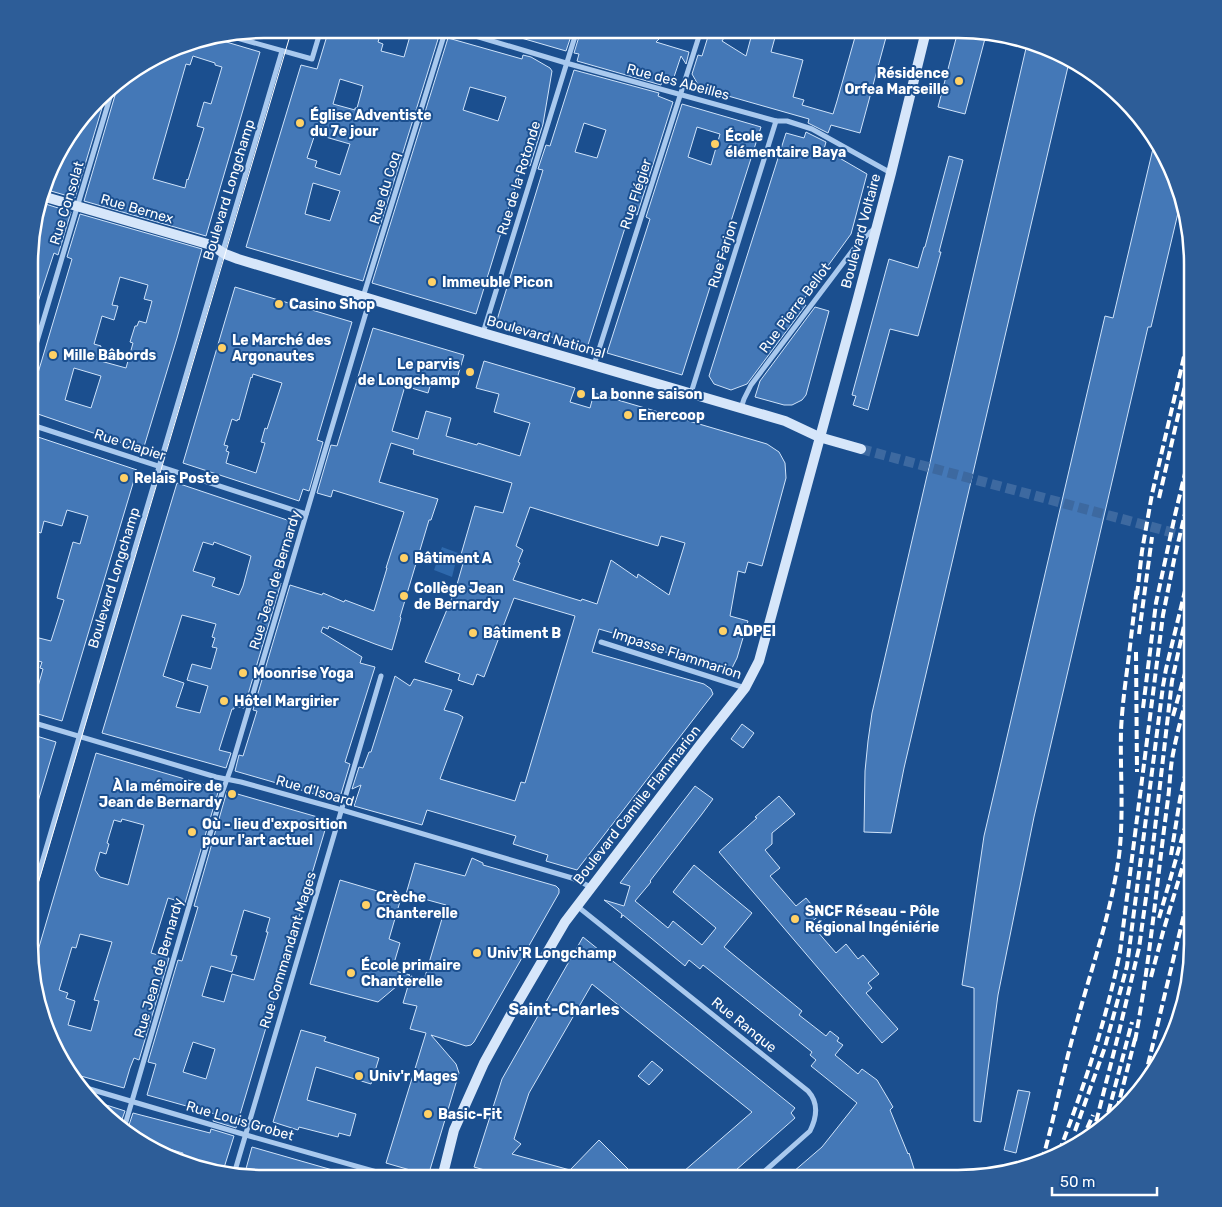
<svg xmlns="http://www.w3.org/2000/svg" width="1222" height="1207" font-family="Rubik,sans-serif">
<rect width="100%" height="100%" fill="#1b4f8f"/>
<path fill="#2e69ad" d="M442 547 458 553 452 577 434 570Z"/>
<g fill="#4478b7" stroke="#cfe3fa" fill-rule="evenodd">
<path d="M329 29H382L378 42 383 44 381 51 404 57 412 29 439 36 363 281 246 247 301 65 317 69ZM340 79 363 86 357 108H355V110L333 104ZM315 134 350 144 340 175 315 167 317 161 307 158ZM313 183 340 191 330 221 305 214Z"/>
<path d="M505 29H522L573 30 566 51 504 33Z"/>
<path d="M581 30H668L656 42 689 52 686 64 681 56 673 80 663 77 661 85 577 61 579 54 574 53Z"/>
<path d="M710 30H729L722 41 746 56 753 30H777L771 52 803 60 793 97 804 100 802 105 833 114 837 101 857 30H888L860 133 831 125 828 133 808 123 809 119 700 88 692 74 698 55 702 56Z"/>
<path d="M958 31H987L965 114 938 107Z"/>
<path d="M225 35 223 41 260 52 206 236 84 201 118 85V82L188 41ZM193 56 215 63V65L222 67 211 104 204 102 197 126 204 128 188 180 187 179 185 188 153 179 186 64 190 65Z"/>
<path d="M448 38 522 59 523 55 531 57 550 68 552 71 543 124 530 166 525 164 522 172 520 171 476 314 372 283ZM470 87 506 97 498 121 463 110Z"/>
<path d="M1027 44 1070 58 904 768 891 833 864 832 865 771 868 741 872 713Z"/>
<path d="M574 70 659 93 658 96 673 102 637 215 630 212 587 348 497 320 543 170 538 169 546 145 550 146ZM584 123 606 130 597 158 575 152Z"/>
<path d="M108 88 75 198 44 189 60 146Z"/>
<path d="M682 104 761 127 682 375 607 353 650 219 646 217ZM697 127 720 134 711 165 688 157Z"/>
<path d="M806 132 826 142 824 149 867 174 851 234 801 303 806 305 747 384 731 390 714 384 709 376 786 133 804 138Z"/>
<path d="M1155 140 1181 188 1182 196 1151 327H1148L1034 817 998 995 981 1122 974 1121V988L962 985 984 836 1105 316 1113 318Z"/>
<path d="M949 156 963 160 939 252H941L918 336 890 329 868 410 853 405 856 396 852 395 889 259 918 268 924 247H925Z"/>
<path d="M39 202 71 212 58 255 54 253 35 311 33 310V218Z"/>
<path d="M80 214 202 249 177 338 143 450 32 412V393L72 259 67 257ZM120 277 148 285 144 299 152 301 146 323 139 321 137 326H135L130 342 133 343 126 368 97 360 101 346 94 344 102 316 114 320 118 306 112 305ZM74 368 101 376 91 408 65 400Z"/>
<path d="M235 287 352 322 317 440 323 442 309 491 303 489 299 501 183 463ZM253 374 282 383 267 429 265 428 261 442 265 443 256 473 226 463 229 452 226 451 228 446 224 445 232 419 237 421 238 419 239 420 251 377 252 378Z"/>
<path d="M815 307 829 311 806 395 802 400 792 405H784L755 397 760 381Z"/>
<path d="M373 328 464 355 456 382 433 376 428 393 405 386 392 431 418 439 426 411 451 418 446 436 477 445 478 443 520 456 530 423 494 412 499 394 476 388 484 361 575 388 570 402 590 408 594 393 767 444 779 452 785 463 786 478 762 566 748 562 745 573 738 571 730 616 748 621 737 658 730 672 656 649 657 646 599 629 592 652 704 684 711 689 713 694 577 870 546 861 548 855 513 844 516 836 427 810 422 825 354 806 361 785 352 789 359 767 363 768 369 752H371L395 676 410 686 414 679 452 690 444 710 458 714 463 717 440 779 515 801 521 782 525 783 575 616 514 598 484 677 477 674 473 685 458 680 460 674 425 662 456 588 464 560 460 558 475 506 503 513 512 483 413 454 414 450 391 443 379 482 438 499 431 520H429L400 617 401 618 392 650 375 644 329 626 328 629 323 627 321 632 362 657 360 663 375 667 345 762 350 764 341 794 332 799 235 771 239 755 243 756 257 711 253 710 290 585 322 595 323 593 344 602 345 600 374 611 387 568H386L404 512 333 490 331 497 317 493 331 445 337 446ZM530 507 658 546 661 536 685 543 669 595 638 574 637 578 611 560 597 604 582 599 581 601 513 580 520 563 518 562 523 550 516 546Z"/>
<path d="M32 435 137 470 62 721 31 712V696L35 697 43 669 40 668 42 662 31 659V636L51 641 64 600 57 598 59 590 73 542 80 544 88 516 67 510 62 526 44 521 41 533 32 530Z"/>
<path d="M177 483 293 522 275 581 281 583 244 708 234 706V709H232L219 750 231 753 226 768 102 733ZM203 542 213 545 214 542 251 556 243 586 239 595 212 586 215 578 193 571ZM182 615 216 624 212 637 215 638 212 647 217 648 211 669 192 664 187 680 208 686 200 713 176 707 184 683 163 676Z"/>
<path d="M742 724 754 733 743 748 731 739Z"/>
<path d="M30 734 56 742 33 818H30Z"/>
<path d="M96 753 219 789 185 903 168 898 151 953 169 958 139 1060 134 1058 130 1068 124 1088 70 1073 41 1019 32 971ZM122 819 144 825 128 885 100 877 95 870 100 852 106 854 109 844 107 843 114 820 121 822ZM80 934 112 942 94 1000 99 1001 91 1031 68 1025 75 1001 66 998 68 993 59 990 72 947 76 948Z"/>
<path d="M695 786 713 799 702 814 650 881 651 882 635 901 668 928 673 921 702 945 716 928 673 892 694 865 752 913 724 947 802 1011 799 1015 826 1036 830 1031 839 1038 837 1041 843 1045 835 1055 858 1074 862 1069 877 1080 893 1107 890 1110 908 1154 909 1153 917 1178H786L822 1147 857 1103 811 1066 816 1060 810 1055 812 1052 703 965 700 969 689 960 685 966 623 915 621 918 622 914 604 900 624 906 630 886 620 883Z"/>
<path d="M227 791 328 820 236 1128 213 1121 215 1114 147 1095 156 1064 148 1062 178 960 182 961 198 907 194 906ZM244 910 270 918 266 932H268L254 980 232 974 224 1002 202 996 211 966 232 972 237 956 231 955ZM193 1042 215 1049 206 1079 183 1072Z"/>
<path d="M779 796 795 814 772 833V844L765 850 780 868 770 876 796 906 806 898 820 915 810 923 836 953 846 944 858 959 863 955 879 974 868 983 872 988 866 993 898 1029 882 1043 719 852 757 818 755 817Z"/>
<path d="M472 858 483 863V865L556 886 559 889V893L474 1042 471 1045 466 1046 431 1035 456 1064 459 1073 429 1173 424 1174 386 1163 426 1033 410 1029 417 1006 403 1003 411 976 424 980 446 905 406 894 415 863 465 876Z"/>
<path d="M340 880 401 898 389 939 400 943 392 970 410 975 378 1002 310 984Z"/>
<path d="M583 937 795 1108 791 1113 795 1118 727 1178H676L752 1112 592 984 529 1093 514 1139 521 1144 512 1154 570 1170 599 1140 631 1172 625 1178H513L474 1167 502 1079Z"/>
<path d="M301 1030 326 1037 324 1041 379 1058 371 1084 316 1067 307 1100 356 1114 350 1136 339 1133 338 1137 299 1127 298 1130 273 1122Z"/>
<path d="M652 1061 663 1070 649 1085 638 1076Z"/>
<path d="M1018 1090 1030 1092 1016 1153 1004 1150Z"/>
<path d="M97 1102 125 1111 121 1122Z"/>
<path d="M133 1113 210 1133 211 1129 234 1136 223 1171 210 1167 211 1166 182 1157 183 1153 162 1147 160 1154 128 1128Z"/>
<path d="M252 1147 350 1175 349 1178H249L244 1176Z"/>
</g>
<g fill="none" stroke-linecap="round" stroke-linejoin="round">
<path stroke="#3d69a0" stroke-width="10" stroke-dasharray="10 5" stroke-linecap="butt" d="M861 449 1193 538"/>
<g stroke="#a9c9ee" stroke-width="5">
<path d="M452 29 566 63 776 121H787L812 129 891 173"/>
<path d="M231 34 230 36 312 59 321 29"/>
<path d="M363 297 446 29"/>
<path d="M483 333 577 30"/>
<path d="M32 358 114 84"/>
<path d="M594 365 701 30"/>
<path d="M691 393 776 121"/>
<path d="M741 408 744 399 751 385 859 242 874 229"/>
<path d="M32 425 306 514"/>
<path d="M601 642 745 688"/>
<path d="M31 722 216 777 241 782 342 810 572 878 591 887"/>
<path d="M30 903 282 51"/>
<path d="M577 906 808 1091C819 1103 817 1117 810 1131L757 1178"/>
<path d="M76 1085 246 1135 398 1178"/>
<path d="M125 1125 222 793 231 768 370 299"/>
<path d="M234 1174 381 676"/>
</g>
<g stroke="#d6e6fa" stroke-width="10">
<path d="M42 196 211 245 225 254 238 259 483 333 785 421 819 437 861 449"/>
<path d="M442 1178 454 1130 484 1063 510 1016 565 922 700 745 745 688 759 661 858 298 891 173 926 31"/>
</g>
<path stroke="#fff" stroke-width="1" d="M29 914 292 29"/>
<g stroke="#fff" stroke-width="4" stroke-dasharray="9 4" stroke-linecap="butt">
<path d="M1159 498 1193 351"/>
<path d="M1137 595 1142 551 1152 494 1193 318"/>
<path d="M1139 634 1152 537"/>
<path d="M1136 652 1137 772"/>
<path d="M1143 708 1156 603 1175 515 1193 440"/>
<path d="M1173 716 1193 645"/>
<path d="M1171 855 1180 799 1193 739"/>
<path d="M1159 918 1193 800"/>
<path d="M1151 977 1163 932 1193 832"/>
<path d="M1135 1041C1150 961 1157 880 1168 799 1170 784 1170 769 1173 754 1178 727 1186 702 1193 676"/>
<path d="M1145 1077 1193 877"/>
<path d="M1117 1110 1136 1035"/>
<path d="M1105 1125 1132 1022"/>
<path d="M1075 1131 1105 1047 1127 966 1163 686 1166 669 1193 558"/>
<path d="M1093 1134 1119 1032 1139 948 1152 854 1172 681 1184 626 1193 592"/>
<path d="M1082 1140 1093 1115"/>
<path d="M1059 1152C1084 1087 1106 1021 1120 952L1163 615 1174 560 1193 480"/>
<path d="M1042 1161C1055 1116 1063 1070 1076 1025 1091 969 1111 914 1119 856 1124 814 1120 772 1121 731 1122 708 1125 685 1128 663 1131 638 1134 612 1137 587"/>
</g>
</g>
<g fill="#ffd166" stroke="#1b4f8f" stroke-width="2">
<circle cx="959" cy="81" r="5"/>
<circle cx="300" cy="123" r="5"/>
<circle cx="715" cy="144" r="5"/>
<circle cx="432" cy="282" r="5"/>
<circle cx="279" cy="304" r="5"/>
<circle cx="222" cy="348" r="5"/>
<circle cx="53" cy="355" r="5"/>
<circle cx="470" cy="372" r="5"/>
<circle cx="581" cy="394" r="5"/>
<circle cx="628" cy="415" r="5"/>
<circle cx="124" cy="478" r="5"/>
<circle cx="404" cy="558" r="5"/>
<circle cx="404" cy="596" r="5"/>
<circle cx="723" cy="631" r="5"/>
<circle cx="473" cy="633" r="5"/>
<circle cx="243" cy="673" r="5"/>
<circle cx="224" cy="701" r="5"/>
<circle cx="232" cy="794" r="5"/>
<circle cx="192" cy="832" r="5"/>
<circle cx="366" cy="905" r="5"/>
<circle cx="795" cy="919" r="5"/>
<circle cx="477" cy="953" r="5"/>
<circle cx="351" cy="973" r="5"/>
<circle cx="359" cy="1076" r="5"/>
<circle cx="428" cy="1114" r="5"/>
</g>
<g text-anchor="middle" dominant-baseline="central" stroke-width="4" stroke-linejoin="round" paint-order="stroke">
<g font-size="14" font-weight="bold" fill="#fff" stroke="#1b4f8f" text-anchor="start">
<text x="949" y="73" text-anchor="end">Résidence<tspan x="949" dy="16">Orfea Marseille</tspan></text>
<text x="310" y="115">Église Adventiste<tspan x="310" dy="16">du 7e jour</tspan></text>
<text x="725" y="136">École<tspan x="725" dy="16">élémentaire Baya</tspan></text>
<text x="442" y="282">Immeuble Picon</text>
<text x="289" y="304">Casino Shop</text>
<text x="232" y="340">Le Marché des<tspan x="232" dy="16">Argonautes</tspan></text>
<text x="63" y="355">Mille Bâbords</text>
<text x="460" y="364" text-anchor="end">Le parvis<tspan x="460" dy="16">de Longchamp</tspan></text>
<text x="591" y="394">La bonne saison</text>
<text x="638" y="415">Enercoop</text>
<text x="134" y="478">Relais Poste</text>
<text x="414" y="558">Bâtiment A</text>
<text x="414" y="588">Collège Jean<tspan x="414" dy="16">de Bernardy</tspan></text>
<text x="733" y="631">ADPEI</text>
<text x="483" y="633">Bâtiment B</text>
<text x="253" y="673">Moonrise Yoga</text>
<text x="234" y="701">Hôtel Margirier</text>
<text x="222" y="786" text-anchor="end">À la mémoire de<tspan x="222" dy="16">Jean de Bernardy</tspan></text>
<text x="202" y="824">Où - lieu d'exposition<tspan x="202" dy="16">pour l'art actuel</tspan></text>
<text x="376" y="897">Crèche<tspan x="376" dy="16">Chanterelle</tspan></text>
<text x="805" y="911">SNCF Réseau - Pôle<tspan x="805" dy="16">Régional Ingéniérie</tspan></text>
<text x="487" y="953">Univ'R Longchamp</text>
<text x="361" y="965">École primaire<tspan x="361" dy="16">Chanterelle</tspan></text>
<text x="369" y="1076">Univ'r Mages</text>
<text x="438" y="1114">Basic-Fit</text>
</g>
<g font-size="14" fill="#fff" stroke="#1b4f8f">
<text transform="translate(678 82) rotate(15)">Rue des Abeilles</text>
<text transform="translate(519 178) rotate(-73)">Rue de la Rotonde</text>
<text transform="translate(385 188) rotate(-73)">Rue du Coq</text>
<text transform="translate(229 190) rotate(-73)">Boulevard Longchamp</text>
<text transform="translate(636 194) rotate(-72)">Rue Flégier</text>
<text transform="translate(67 203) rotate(-73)">Rue Consolat</text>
<text transform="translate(137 209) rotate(16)">Rue Bernex</text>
<text transform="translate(861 231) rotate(-75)">Boulevard Voltaire</text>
<text transform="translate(723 254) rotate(-73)">Rue Farjon</text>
<text transform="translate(795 308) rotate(-53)">Rue Pierre Bellot</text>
<text transform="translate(546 337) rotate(16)">Boulevard National</text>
<text transform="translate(130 445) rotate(18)">Rue Clapier</text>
<text transform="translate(114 578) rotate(-73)">Boulevard Longchamp</text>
<text transform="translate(275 580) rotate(-73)">Rue Jean de Bernardy</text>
<text transform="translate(677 654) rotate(18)">Impasse Flammarion</text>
<text transform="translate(315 791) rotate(16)">Rue d'Isoard</text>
<text transform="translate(637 805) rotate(-52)">Boulevard Camille Flammarion</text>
<text transform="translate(288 950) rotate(-73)">Rue Commandant Mages</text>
<text transform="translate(159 968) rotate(-74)">Rue Jean de Bernardy</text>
<text transform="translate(744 1025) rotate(39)">Rue Ranque</text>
<text transform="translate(240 1121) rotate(16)">Rue Louis Grobet</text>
</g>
<g font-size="16" font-weight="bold" fill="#fff" stroke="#1b4f8f">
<text x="564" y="1009">Saint-Charles</text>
</g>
</g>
<path d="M0 0H1222V1207H0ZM264 38H958A226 226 0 0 1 1184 264V944A226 226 0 0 1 958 1170H264A226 226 0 0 1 38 944V264A226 226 0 0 1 264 38Z" fill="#2d5d98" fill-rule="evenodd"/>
<path fill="none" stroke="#fff" stroke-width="2.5" d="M264 38H958A226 226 0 0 1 1184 264V944A226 226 0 0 1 958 1170H264A226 226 0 0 1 38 944V264A226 226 0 0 1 264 38Z"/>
<path d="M1052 1187v8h105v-8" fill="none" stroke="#ffffff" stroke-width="2.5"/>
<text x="1060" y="1187" font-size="15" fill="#ffffff" stroke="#1b4f8f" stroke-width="4" paint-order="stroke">50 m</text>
</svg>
